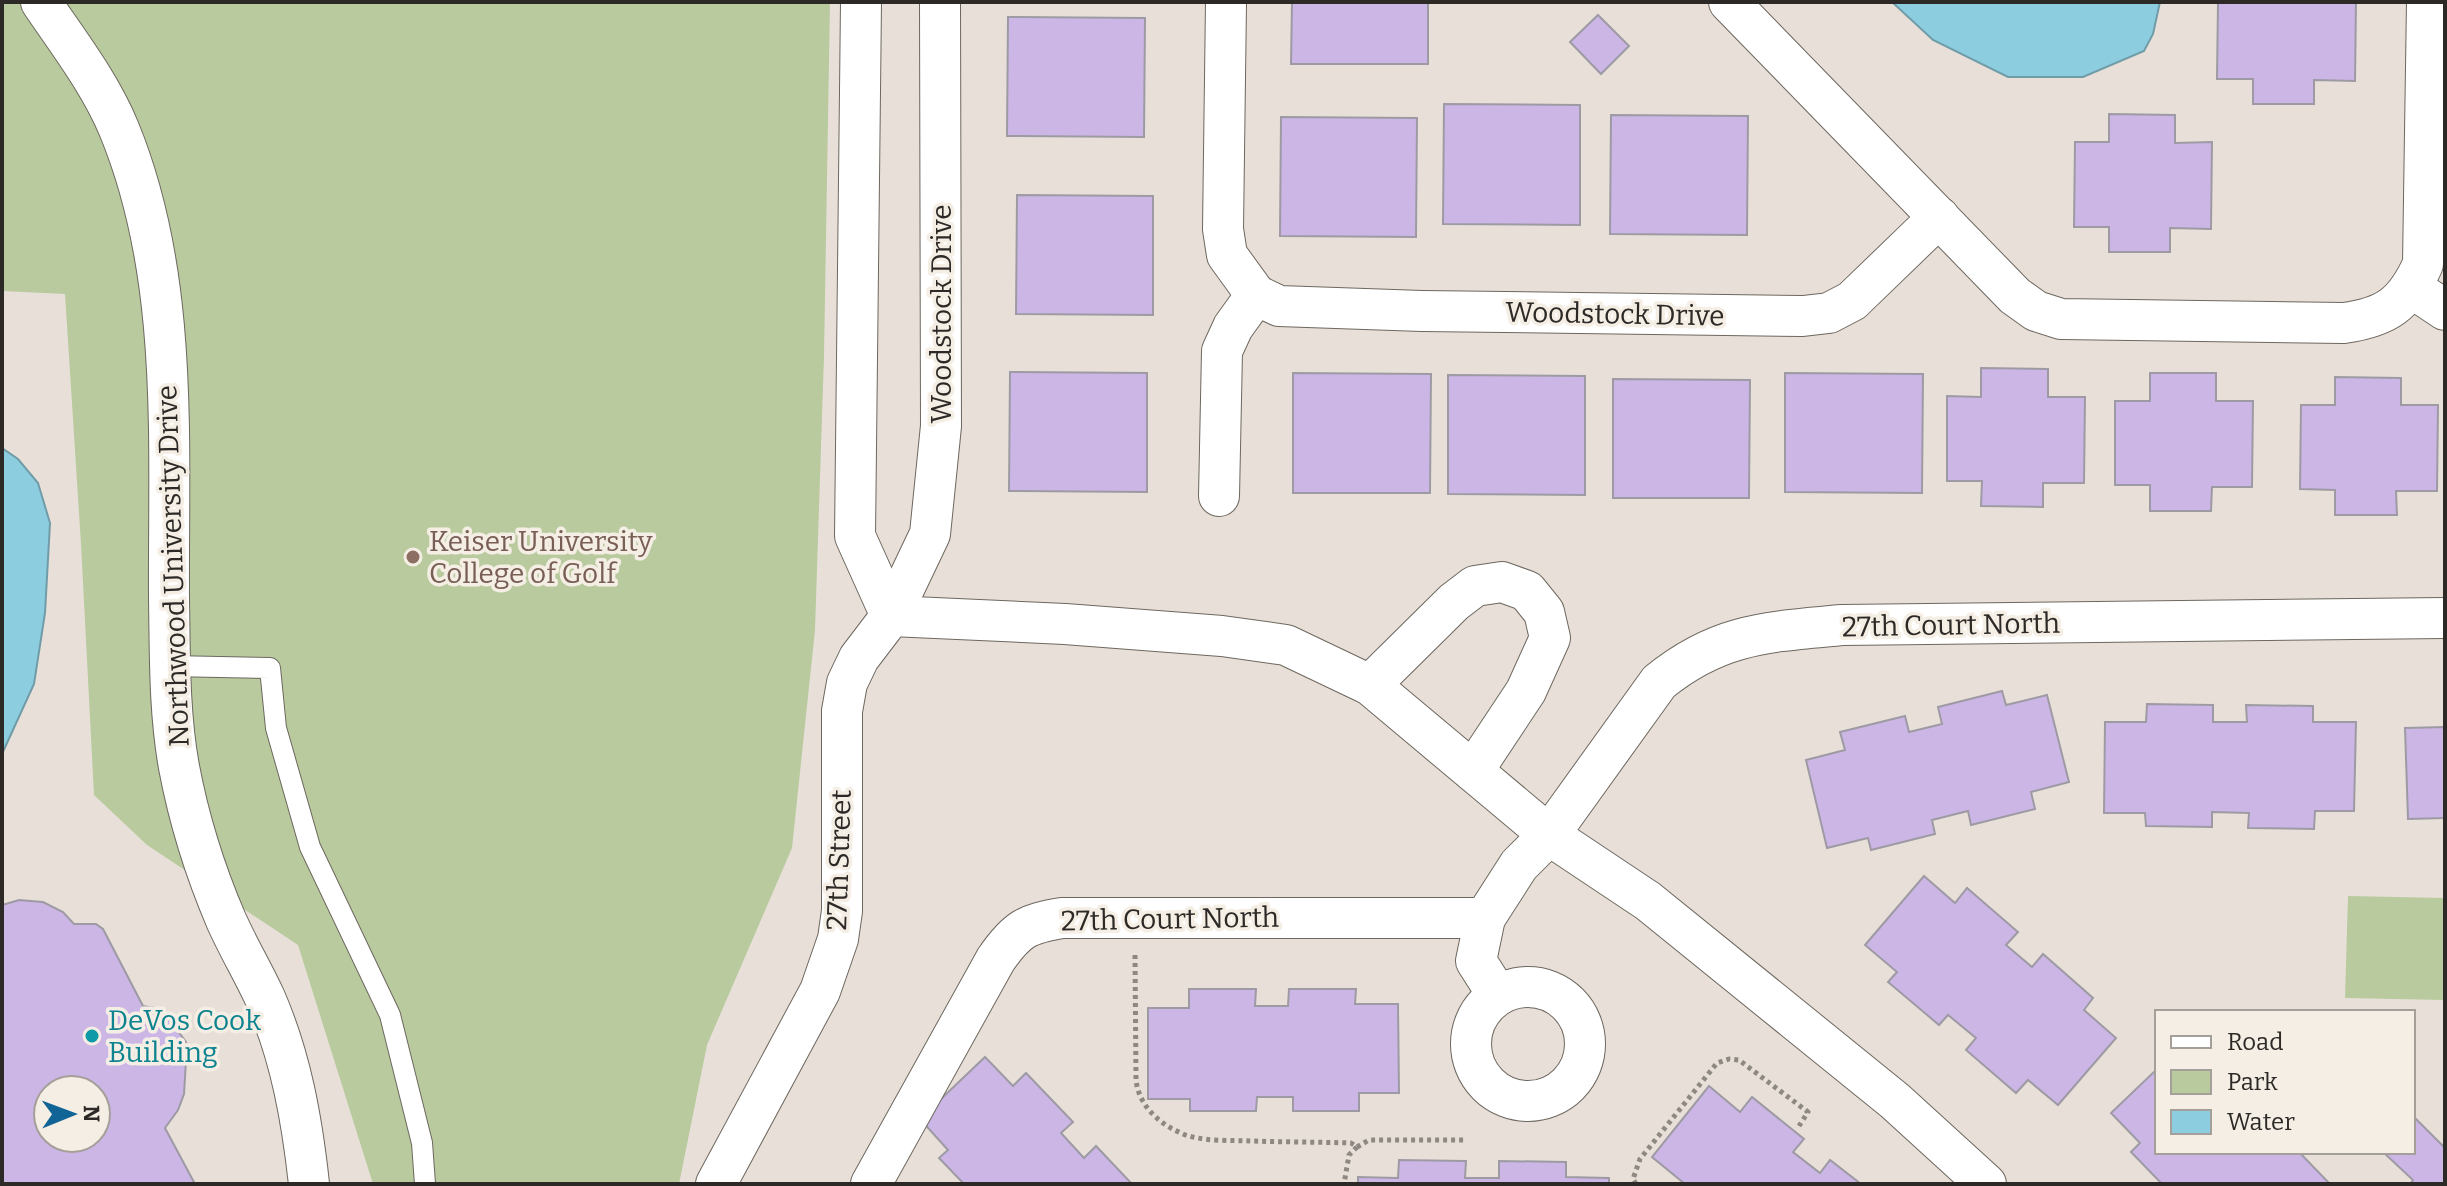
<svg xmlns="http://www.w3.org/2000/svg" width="2447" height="1186" font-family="Bitter,serif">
<rect width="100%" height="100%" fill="#e8e0d8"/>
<g fill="#b8ca9e">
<path d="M2 2H830L824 356 815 630 792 848 707 1045 679 1184H373L298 945 147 845 94 795 81 544 65 294 2 291Z"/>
<path d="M2348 896 2445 898V1000L2345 998Z"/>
</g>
<g fill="#8dcde0" stroke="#709ca8" stroke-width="2">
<path d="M1892 2H2160L2153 34 2144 51 2083 77H2008L1933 40Z"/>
<path d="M2 448 18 459 38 483 50 523 45 613 34 684 2 754Z"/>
</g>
<g fill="#cbb6e6" stroke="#9e9aa4" stroke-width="2" fill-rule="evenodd">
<path d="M1292 2H1428V64H1291Z"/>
<path d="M2218 2H2356L2355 81 2314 80V104H2253V79H2217Z"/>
<path d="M1598 15 1629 46 1601 74 1570 42Z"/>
<path d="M1008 17 1145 18 1144 137 1007 136Z"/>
<path d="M1444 104 1580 105V225L1443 224Z"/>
<path d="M2109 114 2175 115V143L2212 142 2211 229 2170 228V252H2109V227H2074L2075 142H2109Z"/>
<path d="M1611 115 1748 116 1747 235 1610 234Z"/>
<path d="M1281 117 1417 118 1416 237 1280 236Z"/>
<path d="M1017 195 1153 196V315L1016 314Z"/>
<path d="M1981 368 2048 369V397H2085L2084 483H2043V507L1981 506 1982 481H1947V396L1981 397Z"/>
<path d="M1010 372 1147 373V492L1009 491Z"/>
<path d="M1293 373 1431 374 1430 493H1293Z"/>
<path d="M1785 373 1923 374 1922 493 1785 492Z"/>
<path d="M2150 373H2216V401H2253L2252 487H2212L2211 511H2150V485H2115V401H2150Z"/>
<path d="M1448 375 1585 376V495L1448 494Z"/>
<path d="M2335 377 2401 378V405H2438L2437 491H2396L2397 515H2335V490L2300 489 2301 405H2335Z"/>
<path d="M1613 379 1750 380 1749 498H1613Z"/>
<path d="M2002 691 2006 705 2047 695 2069 782 2031 792 2035 809 1971 825 1968 811 1932 820 1935 834 1871 850 1868 838 1827 848 1806 760 1845 750 1840 732 1905 716 1909 732 1942 724 1938 707Z"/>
<path d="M2147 704 2213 705V722H2247L2246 705 2313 706V722H2356L2354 811H2315L2314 829 2248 828 2249 813 2212 812V827L2146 826 2145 813H2104L2105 722H2146Z"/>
<path d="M2445 727V818L2408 819 2405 728Z"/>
<path d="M1924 876 1955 903 1967 888 2018 932 2006 945 2032 967 2043 954 2093 998 2084 1010 2116 1038 2058 1105 2028 1080 2016 1093 1966 1050 1976 1038 1948 1015 1939 1025 1888 982 1897 972 1865 945Z"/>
<path d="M19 900 43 902 63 912 74 924H96L103 929 143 1006 154 1008 169 1019 186 1042 177 1047 186 1061 184 1094 178 1110 165 1128 195 1184H2V905ZM48 1090H96V1138H48Z"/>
<path d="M1189 989H1256L1255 1006H1288L1289 989H1356L1355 1004H1398L1399 1093H1359V1111H1293V1097H1257L1256 1111H1190V1099H1148V1008H1189Z"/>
<path d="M985 1057 1013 1086 1026 1073 1073 1122 1061 1133 1084 1158 1096 1146 1132 1184H964L939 1158 948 1150 920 1119Z"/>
<path d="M2157 1069V1152H2299L2330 1184H2162L2131 1152 2140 1143 2111 1113Z"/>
<path d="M1709 1086 1740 1112 1752 1097 1804 1139 1793 1152 1820 1173 1830 1160 1861 1184H1685L1652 1157Z"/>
<path d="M2416 1119 2445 1148V1184H2410L2413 1180 2383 1152H2413V1122Z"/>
<path d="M1399 1160 1466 1161 1465 1178H1499V1161L1566 1162V1177L1609 1178V1184H1358V1177L1398 1178Z"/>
</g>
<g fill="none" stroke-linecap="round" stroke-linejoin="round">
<defs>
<path id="lane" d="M170 666 270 668 276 728 310 847 390 1015 422 1143 425 1184"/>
<g id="street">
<path d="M41 2C68 42 100 83 119 129 180 277 168 442 169 600 170 655 169 712 179 767 189 820 205 871 226 920 238 947 253 972 265 998 291 1057 302 1120 309 1184"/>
<path d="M861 2 855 536 891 616"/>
<path d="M1226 2 1223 229 1227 255 1256 295 1279 306 1422 311 1803 316 1829 313 1852 301 1939 217"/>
<path d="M1729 2 2015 296 2036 311 2061 319 2344 323C2387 317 2405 304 2423 264L2427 2"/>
<path d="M2412 288 2445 310"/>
<path d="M1219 496 1222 351 1233 327 1256 295"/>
<path d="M891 616 1065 624 1222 636 1286 645 1370 685 1549 835 1648 901 1895 1101 1986 1184"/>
<path d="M1370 685 1454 602 1475 586 1502 582 1527 591 1544 612 1550 638 1526 691 1473 771"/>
<circle cx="1528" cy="1044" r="57"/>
<path d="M1497 994 1476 961 1485 918 1519 865 1549 835 1659 682C1719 633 1768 632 1842 625L2445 618"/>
<path d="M716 1184 820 991 838 939 842 911V711L847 683 859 658 891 616 930 534 941 426 940 2"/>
<path d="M871 1184 996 959C1017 929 1026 924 1062 918H1485"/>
</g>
</defs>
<use href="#lane" stroke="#6d675f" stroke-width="22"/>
<use href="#street" stroke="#6d675f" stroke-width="42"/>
<g stroke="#8e8883" stroke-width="5" stroke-dasharray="4 4" stroke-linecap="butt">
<path d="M1135 955 1136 1080C1139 1106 1159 1124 1183 1134 1204 1142 1229 1140 1251 1141 1284 1142 1318 1142 1351 1143L1357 1147 1349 1155 1344 1184"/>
<path d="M1357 1147 1369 1140H1467"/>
<path d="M1636 1184 1633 1179 1640 1159 1717 1063 1729 1059 1739 1060 1808 1112 1799 1126"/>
</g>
<use href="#lane" stroke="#fff" stroke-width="20"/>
<use href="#street" stroke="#fff" stroke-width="40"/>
</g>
<circle fill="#8d6e63" stroke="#f5eee5" stroke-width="3" cx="413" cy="557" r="8"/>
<circle fill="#0f9aa8" stroke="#f5eee5" stroke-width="3" cx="92" cy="1036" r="8"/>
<g text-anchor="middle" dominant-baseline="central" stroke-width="7" stroke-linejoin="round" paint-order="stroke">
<g font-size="28" fill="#2c2926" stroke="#f5eee5">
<text transform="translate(941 314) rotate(-90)">Woodstock Drive</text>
<text transform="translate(1615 314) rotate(1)">Woodstock Drive</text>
<text transform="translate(173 566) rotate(-92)">Northwood University Drive</text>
<text transform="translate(1951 625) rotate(-1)">27th Court North</text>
<text transform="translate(839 860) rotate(-88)">27th Street</text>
<text transform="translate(1170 919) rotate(-1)">27th Court North</text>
</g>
<g font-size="28" fill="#785e54" stroke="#f5eee5" text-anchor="start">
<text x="429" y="541">Keiser University<tspan x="429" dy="32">College of Golf</tspan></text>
</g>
<g font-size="28" fill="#0d838f" stroke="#f5eee5" text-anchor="start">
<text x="108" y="1020">DeVos Cook<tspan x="108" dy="32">Building</tspan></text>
</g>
</g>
<rect width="2447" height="1186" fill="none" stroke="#2c2926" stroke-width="8"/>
<rect x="2155" y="1010" width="260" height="144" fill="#f5eee5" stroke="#a59f99" stroke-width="2"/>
<rect x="2171" y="1036" width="40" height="12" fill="#ffffff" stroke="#a59f99" stroke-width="2"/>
<text x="2227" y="1050" font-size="24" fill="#2c2926">Road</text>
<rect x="2171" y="1070" width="40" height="24" fill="#b8ca9e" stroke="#a59f99" stroke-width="2"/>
<text x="2227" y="1090" font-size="24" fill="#2c2926">Park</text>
<rect x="2171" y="1110" width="40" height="24" fill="#8dcde0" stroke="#a59f99" stroke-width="2"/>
<text x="2227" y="1130" font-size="24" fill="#2c2926">Water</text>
<g transform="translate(72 1114) rotate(89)"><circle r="38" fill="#f5eee5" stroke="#a59f99" stroke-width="2"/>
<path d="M0-6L14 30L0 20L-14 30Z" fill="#116496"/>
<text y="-12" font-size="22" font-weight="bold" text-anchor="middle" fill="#2c2926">N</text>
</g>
</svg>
